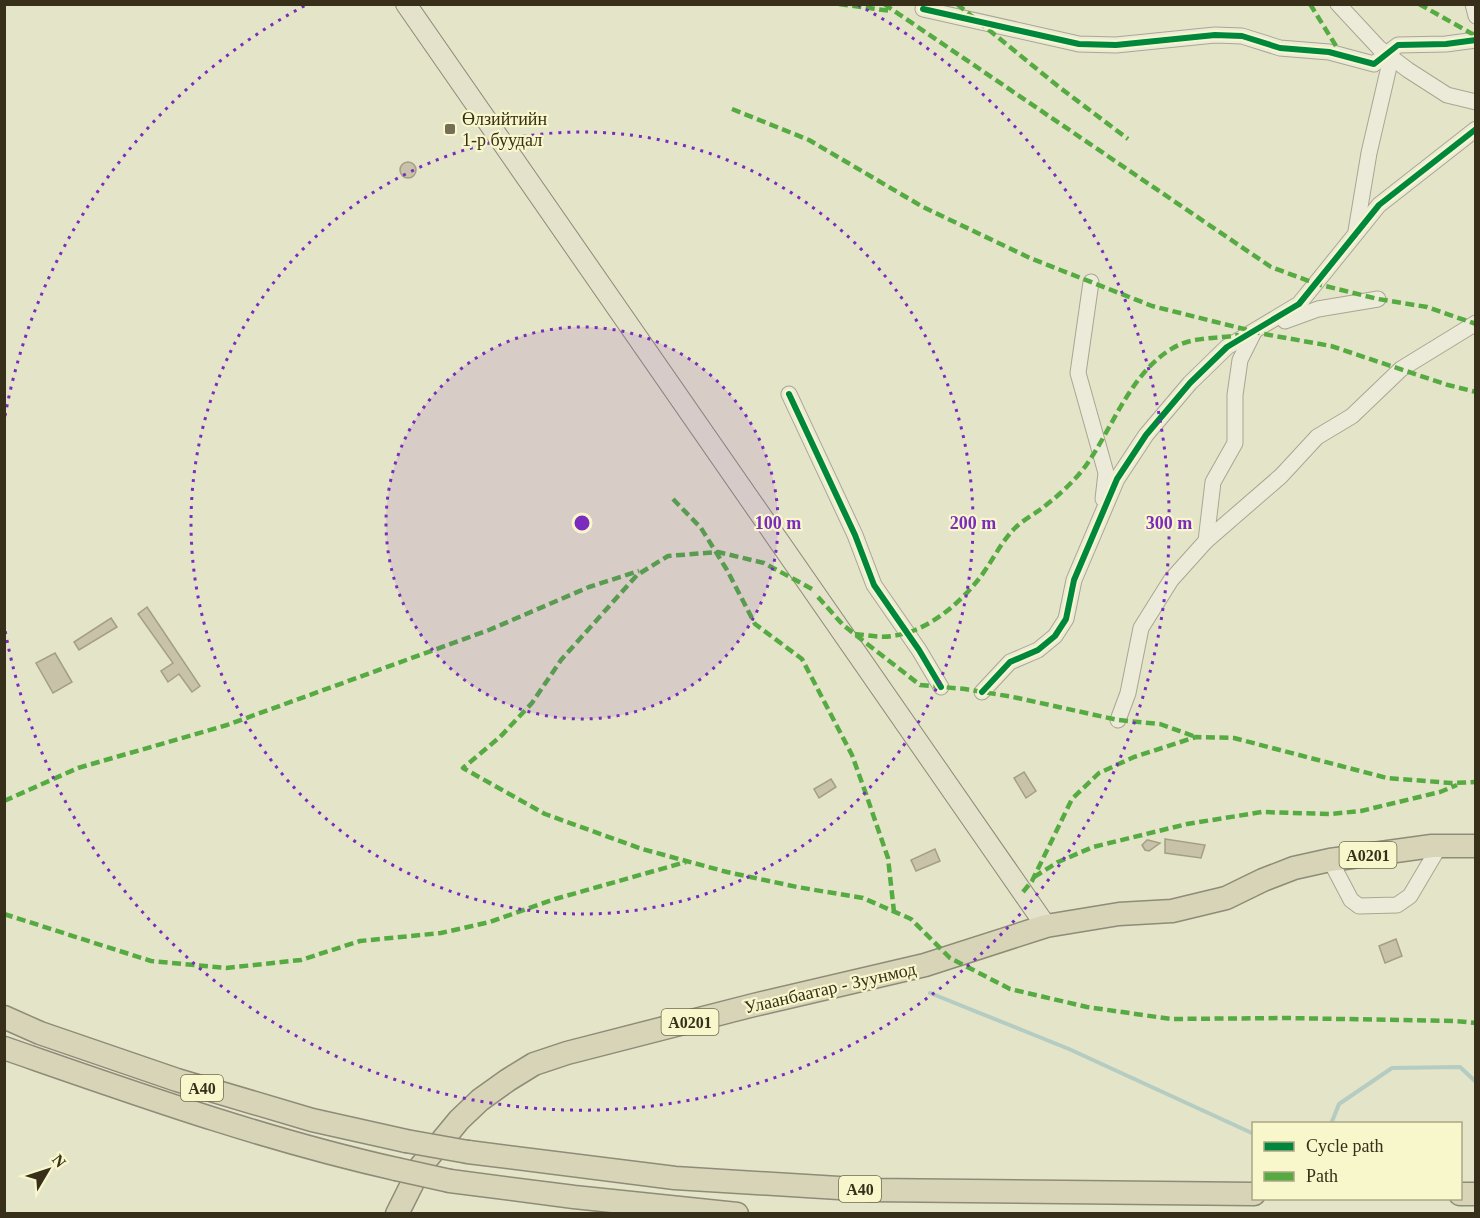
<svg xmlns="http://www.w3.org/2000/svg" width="1480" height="1218" font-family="Georgia,serif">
<rect width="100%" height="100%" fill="#e4e4c8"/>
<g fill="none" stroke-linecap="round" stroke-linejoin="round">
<g stroke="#b4ccc2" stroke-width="4">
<path d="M930 993 1069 1049 1254 1134"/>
<path d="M1331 1124 1339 1104 1392 1068 1460 1067 1476 1082"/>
</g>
</g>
<g fill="#c8c2a8" stroke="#a49e87" stroke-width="1.5">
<circle cx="408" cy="170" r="8"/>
<path d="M147 607 200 686 192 692 179 674 168 682 161 671 173 663 138 614Z"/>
<path d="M111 618 117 627 79 650 74 642Z"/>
<path d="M55 653 72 682 53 693 36 663Z"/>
<path d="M1024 772 1036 791 1026 798 1014 778Z"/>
<path d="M831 779 836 787 819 798 814 789Z"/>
<path d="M1165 839 1205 845 1201 858 1165 853Z"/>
<path d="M1147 840H1148L1160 843 1149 851 1145 850 1142 845Z"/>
<path d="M935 849 940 861 916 871 911 860Z"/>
<path d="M1396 939 1402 956 1385 963 1379 946Z"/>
</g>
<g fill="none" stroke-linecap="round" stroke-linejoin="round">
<defs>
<g id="minor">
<path d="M1338 4 1379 48 1408 70 1447 95 1476 102"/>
<path d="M1473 4 1476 16"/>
<path d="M923 9 1079 44 1116 45 1215 35 1242 36 1280 48 1329 52 1374 64 1398 45 1446 44 1476 40"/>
<path d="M1356 231 1369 153 1391 58"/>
<path d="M1091 282 1078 373 1106 473 1103 499"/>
<path d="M1285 321 1318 309 1378 299"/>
<path d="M789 394 855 535 874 585 919 650 941 687"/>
<path d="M1206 541 1213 482 1235 443V395L1240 360 1254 332"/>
<path d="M982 692 1010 662 1038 650 1055 636 1066 619 1074 580 1117 479 1146 435 1190 383 1227 347 1299 304 1379 205 1476 129"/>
<path d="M1118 720 1128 693 1141 628 1171 580 1206 541 1281 476 1317 437 1352 416 1401 369 1476 323"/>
<path d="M1330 860 1351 900 1359 906 1397 905 1410 896 1439 847"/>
</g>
<path id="major" d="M406 4 1046 926"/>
<g id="highway">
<path d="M4 1017 40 1033 177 1080 312 1120 406 1141"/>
<path d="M4 1048C134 1093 262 1139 396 1169"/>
<path d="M468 1152 675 1178 871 1190 1254 1194"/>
<path d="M450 1181 574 1197 737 1214"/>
<path d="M1460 1194H1476"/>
<path d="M397 1214 421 1166 459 1120 480 1100 508 1080 534 1064 567 1053 754 1005 925 965 1046 926 1119 914 1172 911 1226 898 1263 880 1294 868 1330 860 1432 846H1476"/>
</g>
</defs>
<use href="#minor" stroke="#a9a692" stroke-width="17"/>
<use href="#major" stroke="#8e8b78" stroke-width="22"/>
<use href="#highway" stroke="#8e8b78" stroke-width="25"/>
<use href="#minor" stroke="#ecebda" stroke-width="15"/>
<use href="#major" stroke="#e4e2cb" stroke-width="20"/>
<use href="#highway" stroke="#d8d4b8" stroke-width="22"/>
<defs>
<g id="highway-bridge">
<path d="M406 1141 468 1152"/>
<path d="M396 1169 450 1181"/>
</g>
</defs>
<use href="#highway-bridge" stroke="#8e8b78" stroke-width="25" stroke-linecap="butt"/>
<use href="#highway-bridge" stroke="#d8d4b8" stroke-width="22"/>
<g stroke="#55ab42" stroke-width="4.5" stroke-dasharray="9 4.5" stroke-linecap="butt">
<path d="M839 4 891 11"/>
<path d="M884 4 1271 267 1317 284 1378 299 1427 307 1476 324"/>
<path d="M957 4 1059 87 1128 139"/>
<path d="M1310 4 1336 46"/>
<path d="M1419 4 1476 36"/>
<path d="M732 109 809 140 923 207 1030 258 1152 306 1264 334 1331 346 1448 385 1476 392"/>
<path d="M673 499 701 528 727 570 755 624 802 659 852 755 866 794 888 858 894 912"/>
<path d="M812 589 764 563 718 552 668 556 637 575 561 660 532 703 500 737 463 768 545 814 642 849 727 872 797 887 863 898 911 919 950 958 1010 989 1087 1007 1171 1019 1286 1018 1456 1021 1476 1023"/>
<path d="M818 597 843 625 920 685 965 689 1013 697 1118 720 1160 724 1196 737"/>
<path d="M855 634C867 635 880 638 892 636 926 632 957 606 978 580 991 564 1000 543 1015 528 1022 521 1033 515 1041 509 1057 497 1075 481 1087 464 1113 427 1131 372 1173 348 1193 336 1217 339 1239 335"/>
<path d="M4 801 78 768 227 725 489 630 589 587 639 571"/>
<path d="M1034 877 1058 862 1093 847 1187 824 1262 812 1330 814 1361 811 1440 792 1457 785"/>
<path d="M1023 892 1032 881 1072 799 1099 773 1134 757 1196 737 1234 738 1387 778 1451 783 1476 782"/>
<path d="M4 914 151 961 226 968 301 960 360 941 441 933 490 922 555 899 686 862"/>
</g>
<defs>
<g id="cycleway">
<path d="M923 9 1079 44 1116 45 1215 35 1242 36 1280 48 1329 52 1374 64 1398 45 1446 44 1476 40"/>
<path d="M789 394 855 535 874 585 919 650 941 687"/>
<path d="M982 692 1010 662 1038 650 1055 636 1066 619 1074 580 1117 479 1146 435 1190 383 1227 347 1299 304 1379 205 1476 129"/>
</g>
</defs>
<use href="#cycleway" stroke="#f8f6cb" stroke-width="10"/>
<use href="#cycleway" stroke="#00873e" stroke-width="6"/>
</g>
<circle cx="582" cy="523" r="196" fill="#7b2cbf" fill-opacity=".12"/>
<g fill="none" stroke="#7b2cbf" stroke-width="3" stroke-dasharray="3 6">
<circle cx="582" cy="523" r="196"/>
<circle cx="582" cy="523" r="391"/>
<path d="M5 416A587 587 0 0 1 306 5M858 5A587 587 0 1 1 5 630"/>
</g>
<rect fill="#746e57" stroke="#f8f6cb" stroke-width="2" x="444" y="123" width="12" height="12" rx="3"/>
<g text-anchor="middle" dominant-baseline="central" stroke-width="4.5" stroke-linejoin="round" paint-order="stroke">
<g fill="#f8f6cb" stroke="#716b4f" stroke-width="1.5">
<rect x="1339.5" y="842" width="57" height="26" rx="4.5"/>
<rect x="661.5" y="1009" width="57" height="26" rx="4.5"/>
<rect x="181" y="1075" width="42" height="26" rx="4.5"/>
<rect x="839" y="1176" width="42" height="26" rx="4.5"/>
</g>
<g font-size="16" font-weight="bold" fill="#372f1a">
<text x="1368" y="855">A0201</text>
<text x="690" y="1022">A0201</text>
<text x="202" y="1088">A40</text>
<text x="860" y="1189">A40</text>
</g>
<g font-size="18" fill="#372f1a" stroke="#f8f6cb" text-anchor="start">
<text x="462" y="119">Өлзийтийн<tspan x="462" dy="21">1-р буудал</tspan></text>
</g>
<g font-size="18" fill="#372f1a" stroke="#f8f6cb">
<text transform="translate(830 988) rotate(-13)">Улаанбаатар - Зуунмод</text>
</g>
</g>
<circle cx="582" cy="523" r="9" fill="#7b2cbf" stroke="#f8f6cb" stroke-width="3"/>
<g font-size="18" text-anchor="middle" font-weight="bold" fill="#7b2cbf" stroke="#f8f6cb" stroke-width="4.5" stroke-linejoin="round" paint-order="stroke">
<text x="778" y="529">100 m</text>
<text x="973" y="529">200 m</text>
<text x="1169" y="529">300 m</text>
</g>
<rect width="1480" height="1218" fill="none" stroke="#372f1a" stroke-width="12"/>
<rect x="1252" y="1122" width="210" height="78" fill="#f8f6cb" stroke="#aba684" stroke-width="1.5"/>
<rect x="1264" y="1142" width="30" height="9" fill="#00873e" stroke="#aba684" stroke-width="1.5"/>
<text x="1306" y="1152" font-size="18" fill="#372f1a">Cycle path</text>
<rect x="1264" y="1172" width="30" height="9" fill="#55ab42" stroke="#aba684" stroke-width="1.5"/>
<text x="1306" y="1182" font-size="18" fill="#372f1a">Path</text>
<g transform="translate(48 1170) rotate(51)" stroke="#f8f6cb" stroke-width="4.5" paint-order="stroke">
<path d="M0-4.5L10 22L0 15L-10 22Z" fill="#372f1a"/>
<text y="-9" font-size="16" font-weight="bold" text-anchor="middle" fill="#372f1a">N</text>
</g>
</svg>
